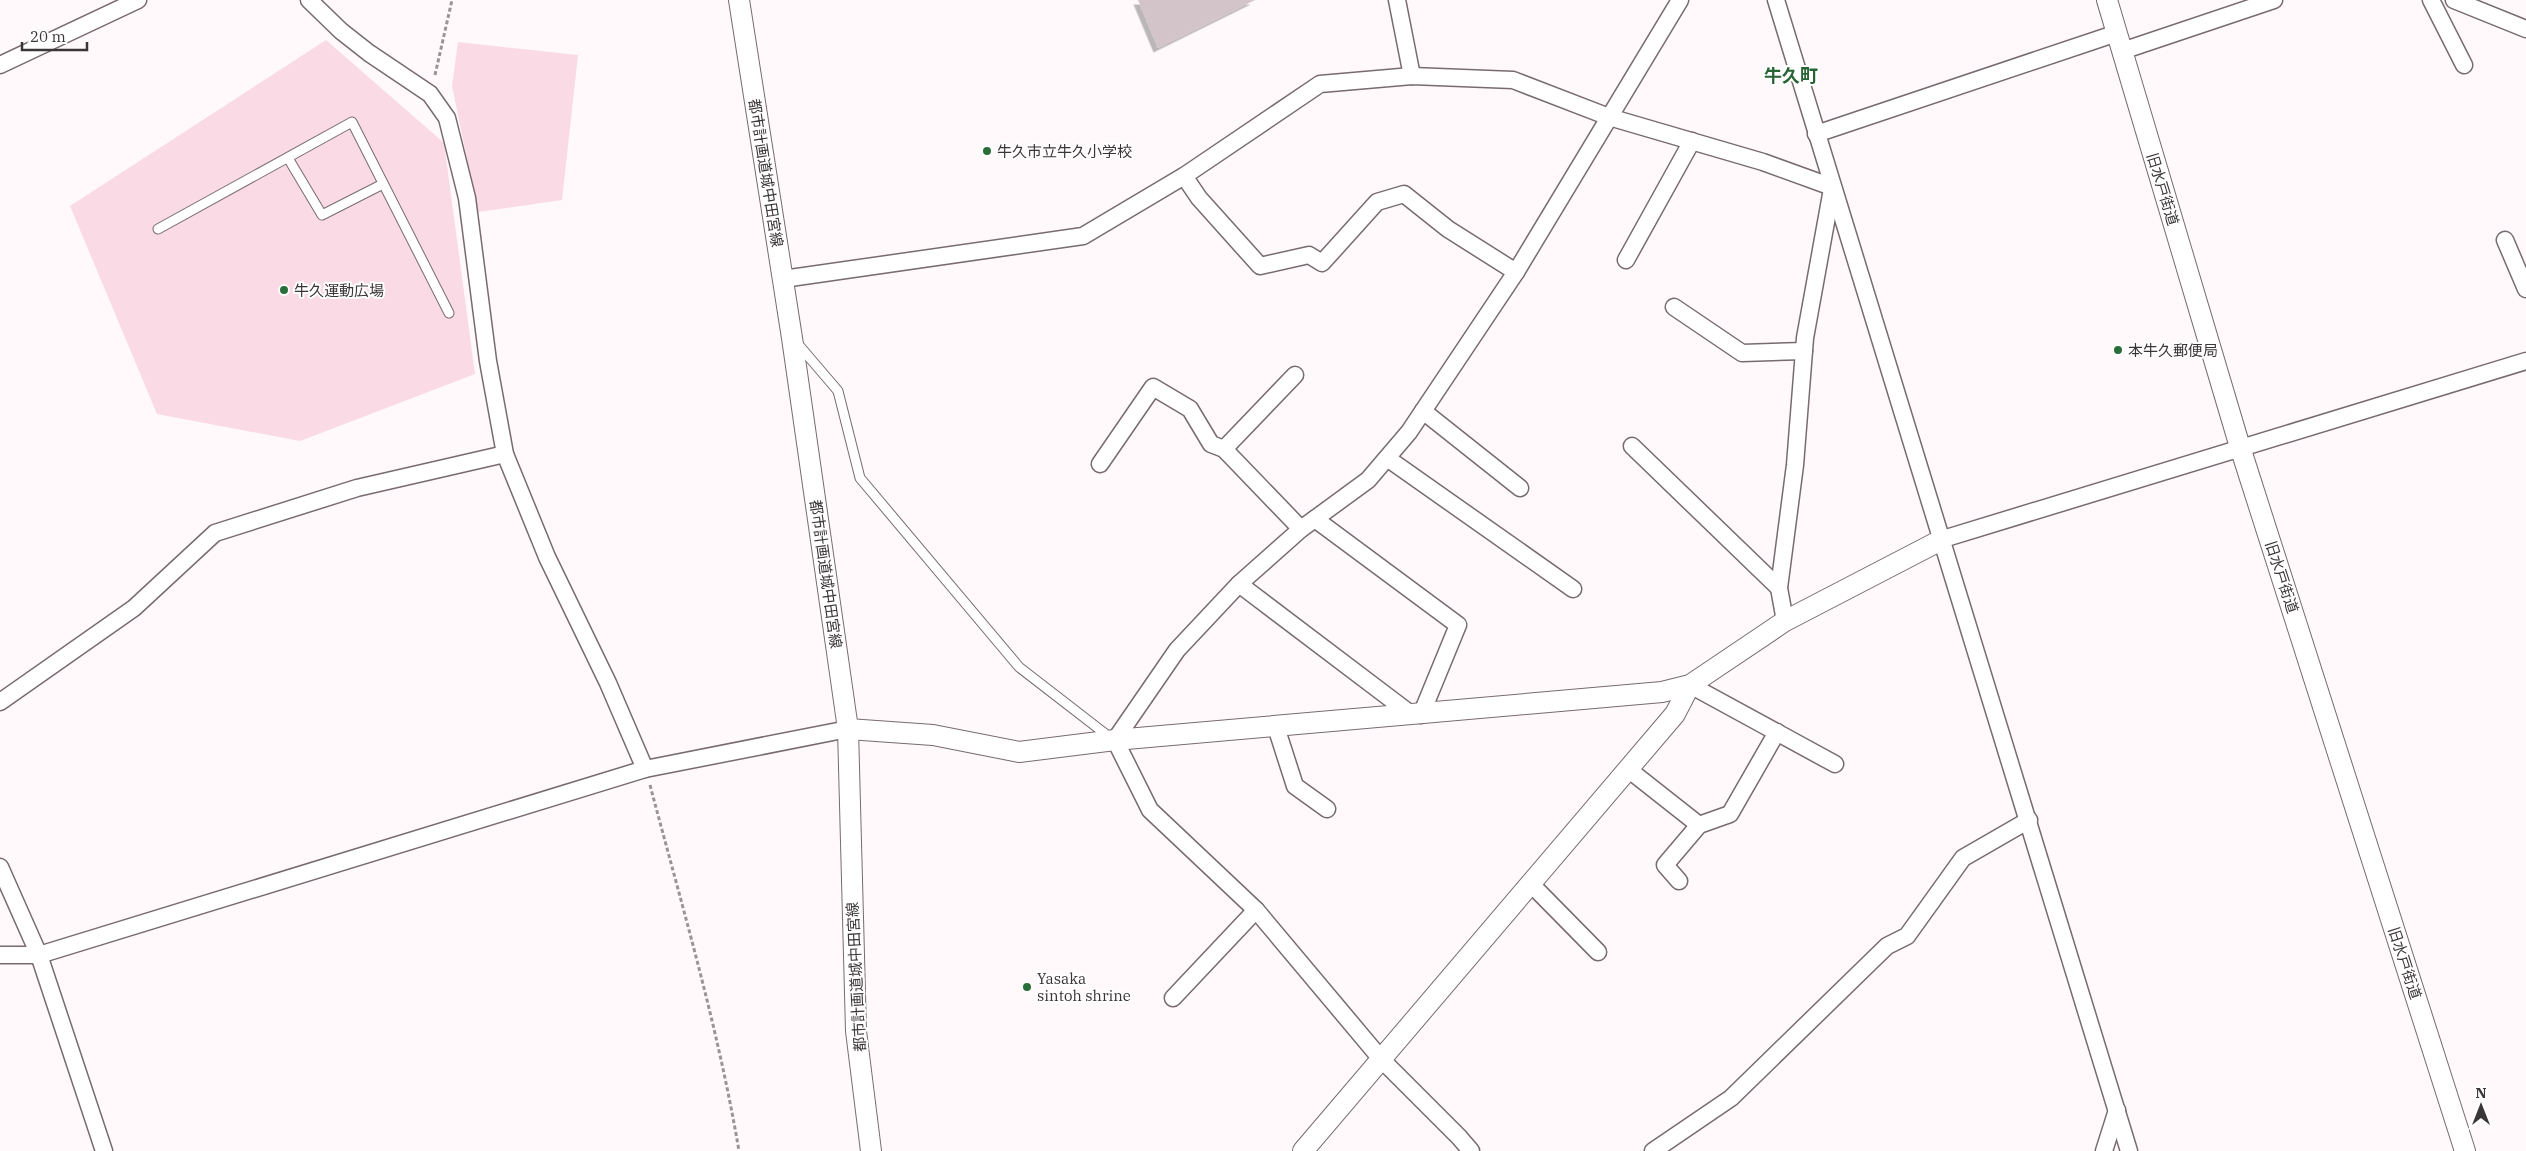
<svg xmlns="http://www.w3.org/2000/svg" width="2526" height="1151" font-family="'IBM Plex Serif','Noto Sans JP',serif">
<defs>
<filter id="shadow"><feDropShadow dx="-4.5" dy="4.5" stdDeviation="0" flood-color="#0004"/></filter>
</defs>
<rect width="100%" height="100%" fill="#fff9fb"/>
<g fill="#fadae4">
<path d="M326 40 444 143 475 374 300 441 157 414 70 206Z"/>
<path d="M458 42 578 55 562 200 478 212 452 86Z"/>
</g>
<path fill="#d2c4c8" filter="url(#shadow)" d="M1138 0H1255L1158 48Z"/>
<g fill="none" stroke-linecap="round" stroke-linejoin="round">
<defs>
<g id="service">
<path d="M288 158 322 215 383 184"/>
<path d="M158 229 352 122 449 313"/>
<path d="M797 343 838 391 860 478 1019 667 1112 739"/>
</g>
<g id="minor">
<path d="M309 0 341 31 369 53 430 94 447 118 467 198 488 361 505 454 547 557 608 683 645 769"/>
<path d="M1397 0 1412 76"/>
<path d="M1776 0 2129 1151"/>
<path d="M2431 0 2464 65"/>
<path d="M2454 0 2526 29"/>
<path d="M2122 51 2274 0"/>
<path d="M0 65 138 0"/>
<path d="M1816 134 2117 33"/>
<path d="M1184 176 1199 198 1260 266 1309 255 1322 263 1377 202 1404 194 1448 229 1516 272"/>
<path d="M2505 240 2526 289"/>
<path d="M1626 260 1692 141"/>
<path d="M783 279 1083 236 1184 176 1320 84 1412 76 1513 80 1609 117 1763 162 1832 187"/>
<path d="M1674 307 1742 353 1804 351"/>
<path d="M1423 411 1520 488"/>
<path d="M1632 446 1779 588"/>
<path d="M1224 449 1295 375"/>
<path d="M1387 458 1573 589"/>
<path d="M1100 464 1153 387 1190 409 1211 444 1224 449 1301 529"/>
<path d="M1315 519 1458 625 1421 715"/>
<path d="M1943 539 2526 361"/>
<path d="M1239 584 1412 715"/>
<path d="M1785 621 1779 588 1795 465 1805 338 1832 189"/>
<path d="M1690 685 1835 764"/>
<path d="M0 702 134 608 215 533 357 488 505 454"/>
<path d="M1276 727 1295 786 1327 809"/>
<path d="M1628 769 1699 825"/>
<path d="M0 867 39 955 104 1151"/>
<path d="M1679 881 1665 865 1699 825 1730 814 1777 732"/>
<path d="M1531 884 1598 952"/>
<path d="M0 955H39L645 769 848 729"/>
<path d="M1173 998 1256 910"/>
<path d="M1471 1151 1459 1137 1381 1059 1256 910 1150 810 1115 740 1177 650 1239 584 1301 529 1368 480 1409 432 1516 272 1680 0"/>
<path d="M1653 1151 1731 1098 1887 946 1907 936 1963 858 2029 820"/>
<path d="M2104 1151 2117 1110"/>
</g>
<g id="tertiary">
<path d="M739 0 792 338 848 729 856 1031 871 1151"/>
<path d="M2107 0 2240 447 2465 1151"/>
<path d="M848 729 933 735 1019 752 1115 740 1662 692 1690 685 1785 621 1943 539"/>
<path d="M1303 1151 1675 714 1690 685"/>
</g>
</defs>
<use href="#service" stroke="#776b6e" stroke-width="11"/>
<use href="#minor" stroke="#776b6e" stroke-width="19"/>
<use href="#tertiary" stroke="#776b6e" stroke-width="22"/>
<g stroke="#999495" stroke-width="3" stroke-dasharray="4 2.5" stroke-linecap="butt">
<path d="M435 75 452 0"/>
<path d="M650 785C682 906 718 1027 739 1151"/>
</g>
<use href="#service" stroke="#fff" stroke-width="9"/>
<use href="#minor" stroke="#fff" stroke-width="16"/>
<use href="#tertiary" stroke="#fff" stroke-width="20"/>
</g>
<g fill="#296d38" stroke="#fff" stroke-width="2">
<circle cx="987" cy="151" r="5"/>
<circle cx="284" cy="290" r="5"/>
<circle cx="2118" cy="350" r="5"/>
<circle cx="1027" cy="987" r="5"/>
</g>
<g text-anchor="middle" dominant-baseline="central" stroke-width="4" stroke-linejoin="round" paint-order="stroke">
<g font-size="15" fill="#3a3536" stroke="#fff" text-anchor="start">
<text x="997" y="151">牛久市立牛久小学校</text>
<text x="294" y="290">牛久運動広場</text>
<text x="2128" y="350">本牛久郵便局</text>
<text x="1037" y="978">Yasaka<tspan x="1037" dy="17">sintoh shrine</tspan></text>
</g>
<g font-size="15" fill="#3a3536" stroke="#fff">
<text transform="translate(766 173) rotate(81)">都市計画道城中田宮線</text>
<text transform="translate(2163 189) rotate(73)">旧水戸街道</text>
<text transform="translate(826 574) rotate(82)">都市計画道城中田宮線</text>
<text transform="translate(2282 577) rotate(72)">旧水戸街道</text>
<text transform="translate(2405 963) rotate(72)">旧水戸街道</text>
<text transform="translate(856 977) rotate(-93)">都市計画道城中田宮線</text>
</g>
<g font-size="18" font-weight="bold" fill="#286535" stroke="#fff">
<text x="1791" y="75">牛久町</text>
</g>
</g>
<g transform="translate(2481 1106)" stroke="#ffffff" stroke-width="4" paint-order="stroke">
<path d="M0-4L9 19L0 12L-9 19Z" fill="#3a3536"/>
<text y="-8" font-size="14" font-weight="bold" text-anchor="middle" fill="#3a3536">N</text>
</g>
<path d="M22 42v8h65v-8" fill="none" stroke="#3a3536" stroke-width="2.5"/>
<text x="30" y="42" font-size="15" fill="#3a3536" stroke="#ffffff" stroke-width="4" paint-order="stroke">20 m</text>
</svg>
